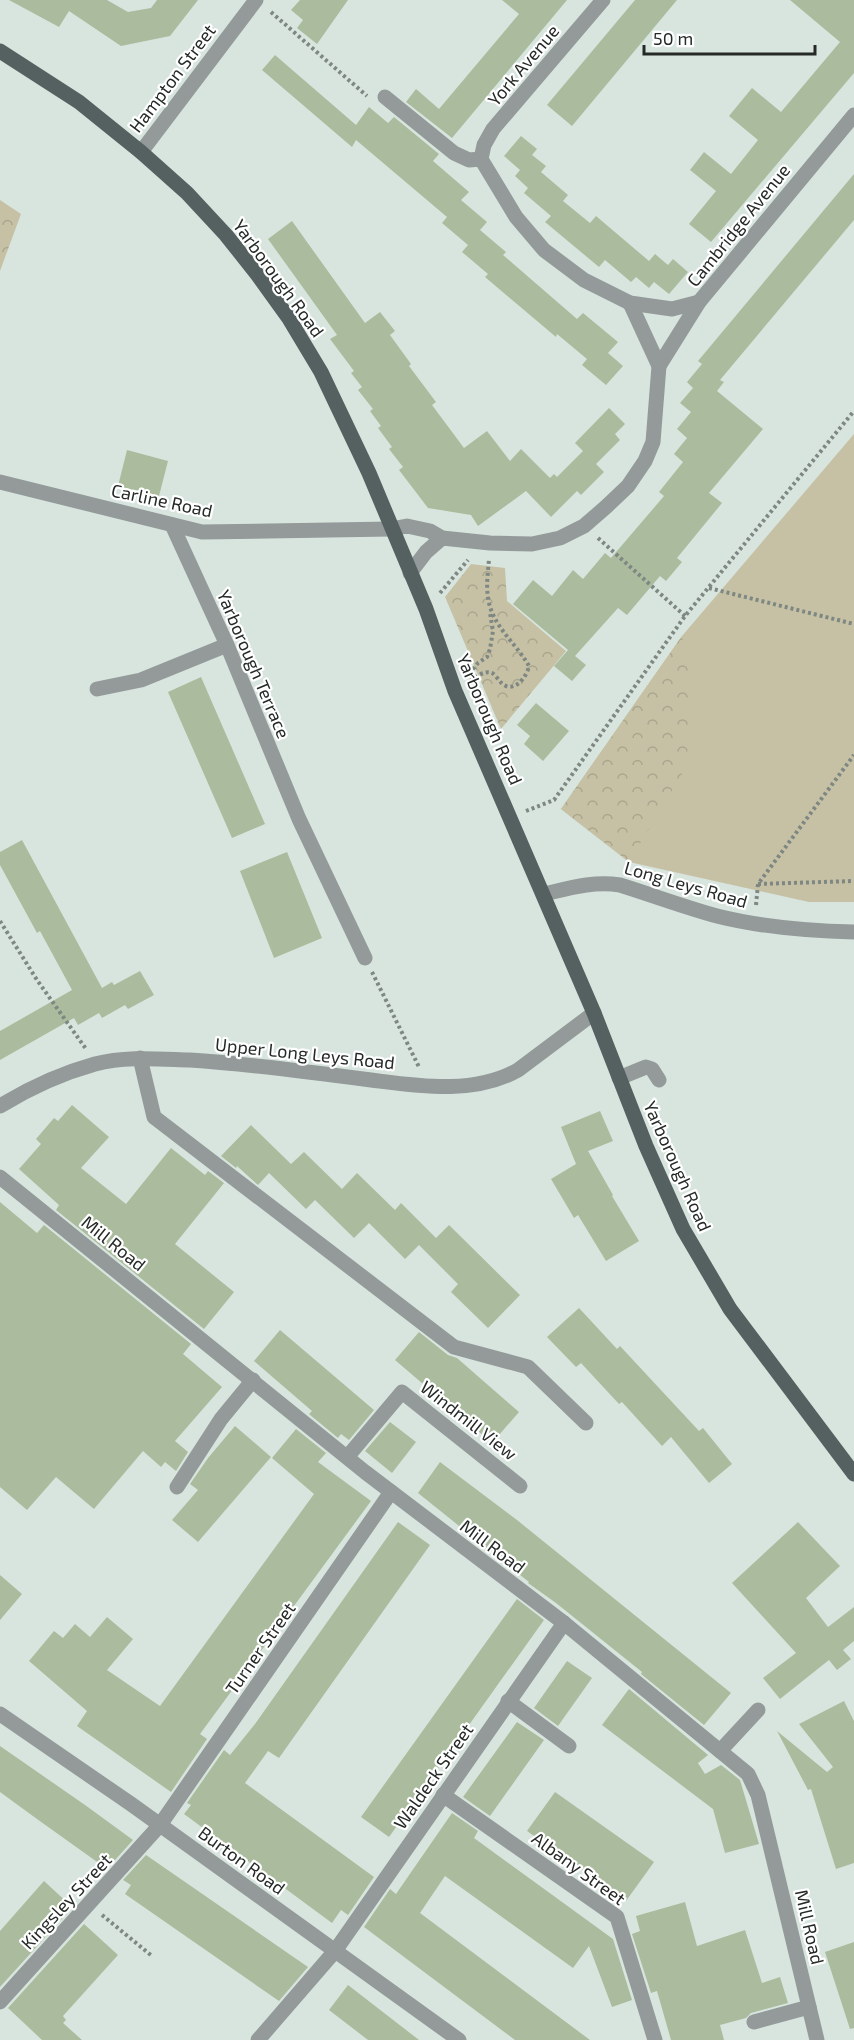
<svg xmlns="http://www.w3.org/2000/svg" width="854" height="2040" font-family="'Exo 2',sans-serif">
<defs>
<pattern id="forest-crowns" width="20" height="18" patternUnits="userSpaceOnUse" patternTransform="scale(1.5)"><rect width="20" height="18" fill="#c6c1a5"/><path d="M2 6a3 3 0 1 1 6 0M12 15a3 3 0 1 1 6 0" fill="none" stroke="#aaa68e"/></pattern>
</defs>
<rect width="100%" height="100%" fill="#d8e5de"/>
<path fill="#c6c1a5" d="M854 434V902H809L629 862 561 809 682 636Z"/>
<g fill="url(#forest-crowns)">
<path d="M0 200 21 214 0 271Z"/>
<path d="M471 564 505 568 507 601 566 651 501 729 445 597Z"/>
<path d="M682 636 693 700 686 767 629 862 561 809Z"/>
</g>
<g fill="#aabc9d">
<path d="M9 0H107L128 12 151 8 157 0H198L170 36 121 46 69 11 59 27Z"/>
<path d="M300 0H348L317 44 297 28 303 20 291 10Z"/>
<path d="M502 0H567L452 138 406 102 416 89 439 109 519 14Z"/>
<path d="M635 0H677L572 126 547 105Z"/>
<path d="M790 0H854V73L711 242 689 224 716 191 690 170 704 152 731 174 758 140 729 116 752 88 781 112 840 42Z"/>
<path d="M275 55 356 125 369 107 388 123 394 117 439 154 433 161 469 192 461 200 487 222 480 230 506 252 503 255 577 319 583 313 618 342 608 353 623 366 606 385 582 365 587 359 557 334 556 337 485 277 488 274 462 252 468 245 442 223 447 217 356 140 352 147 262 70Z"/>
<path d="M521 136 537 149 532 155 546 166 541 172 568 195 563 201 590 223 596 216 649 261 655 254 668 265 673 259 688 272 669 294 654 282 649 288 636 277 631 282 605 260 599 267 545 222 551 216 524 193 528 188 515 176 520 170 504 156Z"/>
<path d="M854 174V220L720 380 724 382 717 391 763 429 709 493 722 503 677 558 682 562 666 581 660 576 627 615 618 608 575 656 586 665 572 681 554 666 568 650 513 604 533 580 552 596 573 570 583 579 605 553 611 558 664 496 659 492 683 462 674 454 687 438 677 429 691 412 680 403 693 388 687 382 702 364 698 361Z"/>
<path d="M292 221 365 323 380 312 395 331 390 335 411 364 409 366 436 402 432 405 464 448 487 431 510 461 521 449 550 478 554 474 557 477 583 451 575 443 609 408 625 424 615 434 620 440 596 464 604 472 581 495 577 491 551 517 526 491 478 526 471 515 428 508 399 470 403 467 389 449 392 447 378 428 381 426 370 411 373 409 358 390 362 387 351 373 354 371 330 339 337 335 268 239Z"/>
<path d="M127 450 168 461 159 496 118 486Z"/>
<path d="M201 677 265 824 232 838 168 692Z"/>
<path d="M536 703 569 731 543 761 524 744 530 736 517 725Z"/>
<path d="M22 840 102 988 112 982 114 985 140 971 154 995 128 1009 125 1005 102 1018 99 1013 78 1025 74 1018 0 1060V1031L72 990 40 931 37 933 0 865V852Z"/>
<path d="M287 852 322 938 274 958 240 871Z"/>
<path d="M72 1105 109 1137 81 1168 126 1204 171 1148 205 1175 208 1171 224 1183 175 1244 234 1292 204 1329 56 1210 59 1205 19 1169 41 1144 36 1139 54 1118 58 1121Z"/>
<path d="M600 1111 613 1141 588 1151 613 1195 612 1196 639 1241 606 1261 578 1215 574 1218 551 1179 576 1164 561 1127Z"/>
<path d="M251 1125 291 1164 304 1152 342 1189 357 1173 395 1210 401 1203 436 1238 449 1225 520 1295 488 1328 451 1292 458 1284 419 1245 405 1259 369 1223 354 1238 315 1200 306 1209 269 1173 258 1185 237 1166 236 1168 221 1156Z"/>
<path d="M0 1202 37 1233 44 1225 191 1344 183 1354 222 1387 175 1441 188 1452 176 1471 165 1462 161 1467 143 1451 94 1509 56 1477 27 1510 0 1487Z"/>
<path d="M579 1308 617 1349 620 1346 699 1431 703 1428 732 1464 709 1483 671 1437 662 1446 622 1402 619 1404 581 1363 576 1367 547 1337Z"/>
<path d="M280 1330 374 1410 349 1440 341 1434 338 1438 309 1414 312 1411 254 1361Z"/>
<path d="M419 1332 448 1355 457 1358 519 1412 492 1443 395 1360Z"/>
<path d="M390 1422 416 1442 392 1473 365 1451Z"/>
<path d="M235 1426 271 1457 198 1542 172 1520 198 1490 190 1484 208 1458Z"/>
<path d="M296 1429 326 1453 318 1462 371 1501 200 1734 207 1739 171 1792 77 1726 87 1711 29 1661 54 1631 63 1638 75 1624 90 1637 107 1617 133 1639 107 1670 160 1706 314 1494 272 1458Z"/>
<path d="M440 1462 517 1520 731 1693 704 1725 641 1674 642 1672 556 1603 528 1583 529 1582 418 1493Z"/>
<path d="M398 1522 430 1545 279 1758 268 1751 245 1783 374 1877 348 1915 341 1910 332 1923 184 1814 191 1805 187 1803 224 1750 230 1755 255 1724Z"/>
<path d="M798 1522 840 1566 806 1598 828 1627 854 1607V1641L843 1650 851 1659 837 1670 829 1660 780 1699 763 1678 796 1653 732 1583Z"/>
<path d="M0 1575 22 1594 0 1620Z"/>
<path d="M517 1599 544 1620 389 1837 361 1817Z"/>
<path d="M567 1661 592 1678 558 1726 534 1708Z"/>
<path d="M629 1689 708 1755 698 1763 705 1774 721 1765 740 1780 759 1844 725 1853 713 1809 602 1725Z"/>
<path d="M844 1701 854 1721V1863L836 1869 811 1789 808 1790 777 1731 827 1772 833 1767 799 1724Z"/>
<path d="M517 1722 544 1740 490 1816 463 1797Z"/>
<path d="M0 1746 85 1805 133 1840 107 1869 37 1819 0 1792Z"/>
<path d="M555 1792 654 1862 626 1901 527 1831Z"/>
<path d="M452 1813 478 1831 474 1838 613 1939 632 2000 612 2007 589 1946 573 1968 445 1876 420 1913 590 2040H515L364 1927 390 1889 396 1894Z"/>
<path d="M146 1855 308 1967 279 2001 125 1894 131 1885 123 1880Z"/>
<path d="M44 1881 70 1905 67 1909 69 1911 0 1987V1931Z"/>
<path d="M685 1902 697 1946 745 1930 762 1983 780 1977 788 2003 751 2013 746 2018 720 2025 724 2040H671L657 1991 651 1993 632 1934 640 1931 636 1916Z"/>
<path d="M84 1924 118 1955 63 2016 66 2020 63 2023 82 2040H42L8 2008Z"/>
<path d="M854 1942V2028L850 2029 825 1952Z"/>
<path d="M348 1985 419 2040H368L329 2010Z"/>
</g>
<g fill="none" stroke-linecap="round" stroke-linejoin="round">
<g stroke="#7e8782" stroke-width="4" stroke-dasharray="3 3" stroke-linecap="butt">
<path d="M271 12 367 96"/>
<path d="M598 538 685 616"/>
<path d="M709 588 854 624"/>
<path d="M440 593 468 560"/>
<path d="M469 674 478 663 487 657 490 649 493 631 490 613"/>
<path d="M470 681C476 677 484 670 492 673 497 676 500 684 506 686 518 690 527 675 529 666 516 643 491 625 488 597 486 585 488 572 489 559"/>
<path d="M526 811 554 800 685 616 854 411"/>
<path d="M758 884 854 881"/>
<path d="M756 905 758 884 854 755"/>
<path d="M0 921 37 980 86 1049"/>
<path d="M372 972 419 1067"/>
<path d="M102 1915 152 1956"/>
</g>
<g stroke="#949a9a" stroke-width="15">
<path d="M385 97 454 153 469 160 481 159"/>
<path d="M141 152 256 0"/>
<path d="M481 159 516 217 544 250 584 280 630 303 672 309 699 302"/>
<path d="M481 159 484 145 493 129 603 0"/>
<path d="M659 366 699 302 854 115"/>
<path d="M0 482 202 532 391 529 407 526 430 531 442 538 490 543 532 544 560 538 584 526 607 506 628 486 645 461 653 442 659 366 630 303"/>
<path d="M172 525 227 645 299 819 365 958"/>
<path d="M410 573 426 552 442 538"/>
<path d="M97 689 141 680 227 645"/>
<path d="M544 894C570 888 593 881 620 885 652 895 684 907 717 916 761 927 808 931 854 932"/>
<path d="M140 1058 154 1117 454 1347 528 1367 586 1423"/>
<path d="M619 1078 646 1067 652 1069 659 1080"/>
<path d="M0 1106C31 1087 59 1074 95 1064 126 1056 158 1059 190 1060 251 1064 311 1072 371 1080 419 1086 474 1095 518 1070L594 1013"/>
<path d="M0 1177 365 1472 564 1623 748 1774 758 1795 817 2040"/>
<path d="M348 1456 402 1392 520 1486"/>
<path d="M177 1487 221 1419 253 1380"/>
<path d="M508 1701 569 1746"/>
<path d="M0 1714 131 1804 459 2040"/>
<path d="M720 1751 758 1710"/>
<path d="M443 1795 617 1917 655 2040"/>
<path d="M0 2002 160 1825 391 1492"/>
<path d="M754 2022 809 2007"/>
<path d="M258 2040 335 1951 564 1623"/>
</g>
<path stroke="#556060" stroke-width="15" d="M0 51 79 102 141 152 187 193 226 235 257 274 288 317 321 372 369 473 426 609 455 691 594 1013 646 1146 683 1229 730 1309 854 1474"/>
</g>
<g text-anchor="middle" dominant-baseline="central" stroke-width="4.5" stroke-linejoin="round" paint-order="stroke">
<g font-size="18" fill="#252a27" stroke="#fff">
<text transform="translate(523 65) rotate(-50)">York Avenue</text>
<text transform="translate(172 78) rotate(-53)">Hampton Street</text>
<text transform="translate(738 225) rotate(-51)">Cambridge Avenue</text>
<text transform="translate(279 278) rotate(54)">Yarborough Road</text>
<text transform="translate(162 500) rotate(12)">Carline Road</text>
<text transform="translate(254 664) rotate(67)">Yarborough Terrace</text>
<text transform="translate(490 719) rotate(67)">Yarborough Road</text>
<text transform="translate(686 884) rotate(16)">Long Leys Road</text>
<text transform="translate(305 1053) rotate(6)">Upper Long Leys Road</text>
<text transform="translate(678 1166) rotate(66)">Yarborough Road</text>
<text transform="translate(114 1243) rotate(39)">Mill Road</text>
<text transform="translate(469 1420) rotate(38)">Windmill View</text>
<text transform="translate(493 1546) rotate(37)">Mill Road</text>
<text transform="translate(260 1648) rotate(-55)">Turner Street</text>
<text transform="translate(433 1776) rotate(-55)">Waldeck Street</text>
<text transform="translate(242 1860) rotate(36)">Burton Road</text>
<text transform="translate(579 1868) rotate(36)">Albany Street</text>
<text transform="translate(66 1901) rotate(-47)">Kingsley Street</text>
<text transform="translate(810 1927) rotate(77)">Mill Road</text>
</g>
</g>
<path d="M644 45v9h171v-9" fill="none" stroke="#252a27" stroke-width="3"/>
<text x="653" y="45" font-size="18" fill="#252a27" stroke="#ffffff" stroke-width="4.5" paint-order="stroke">50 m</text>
</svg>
